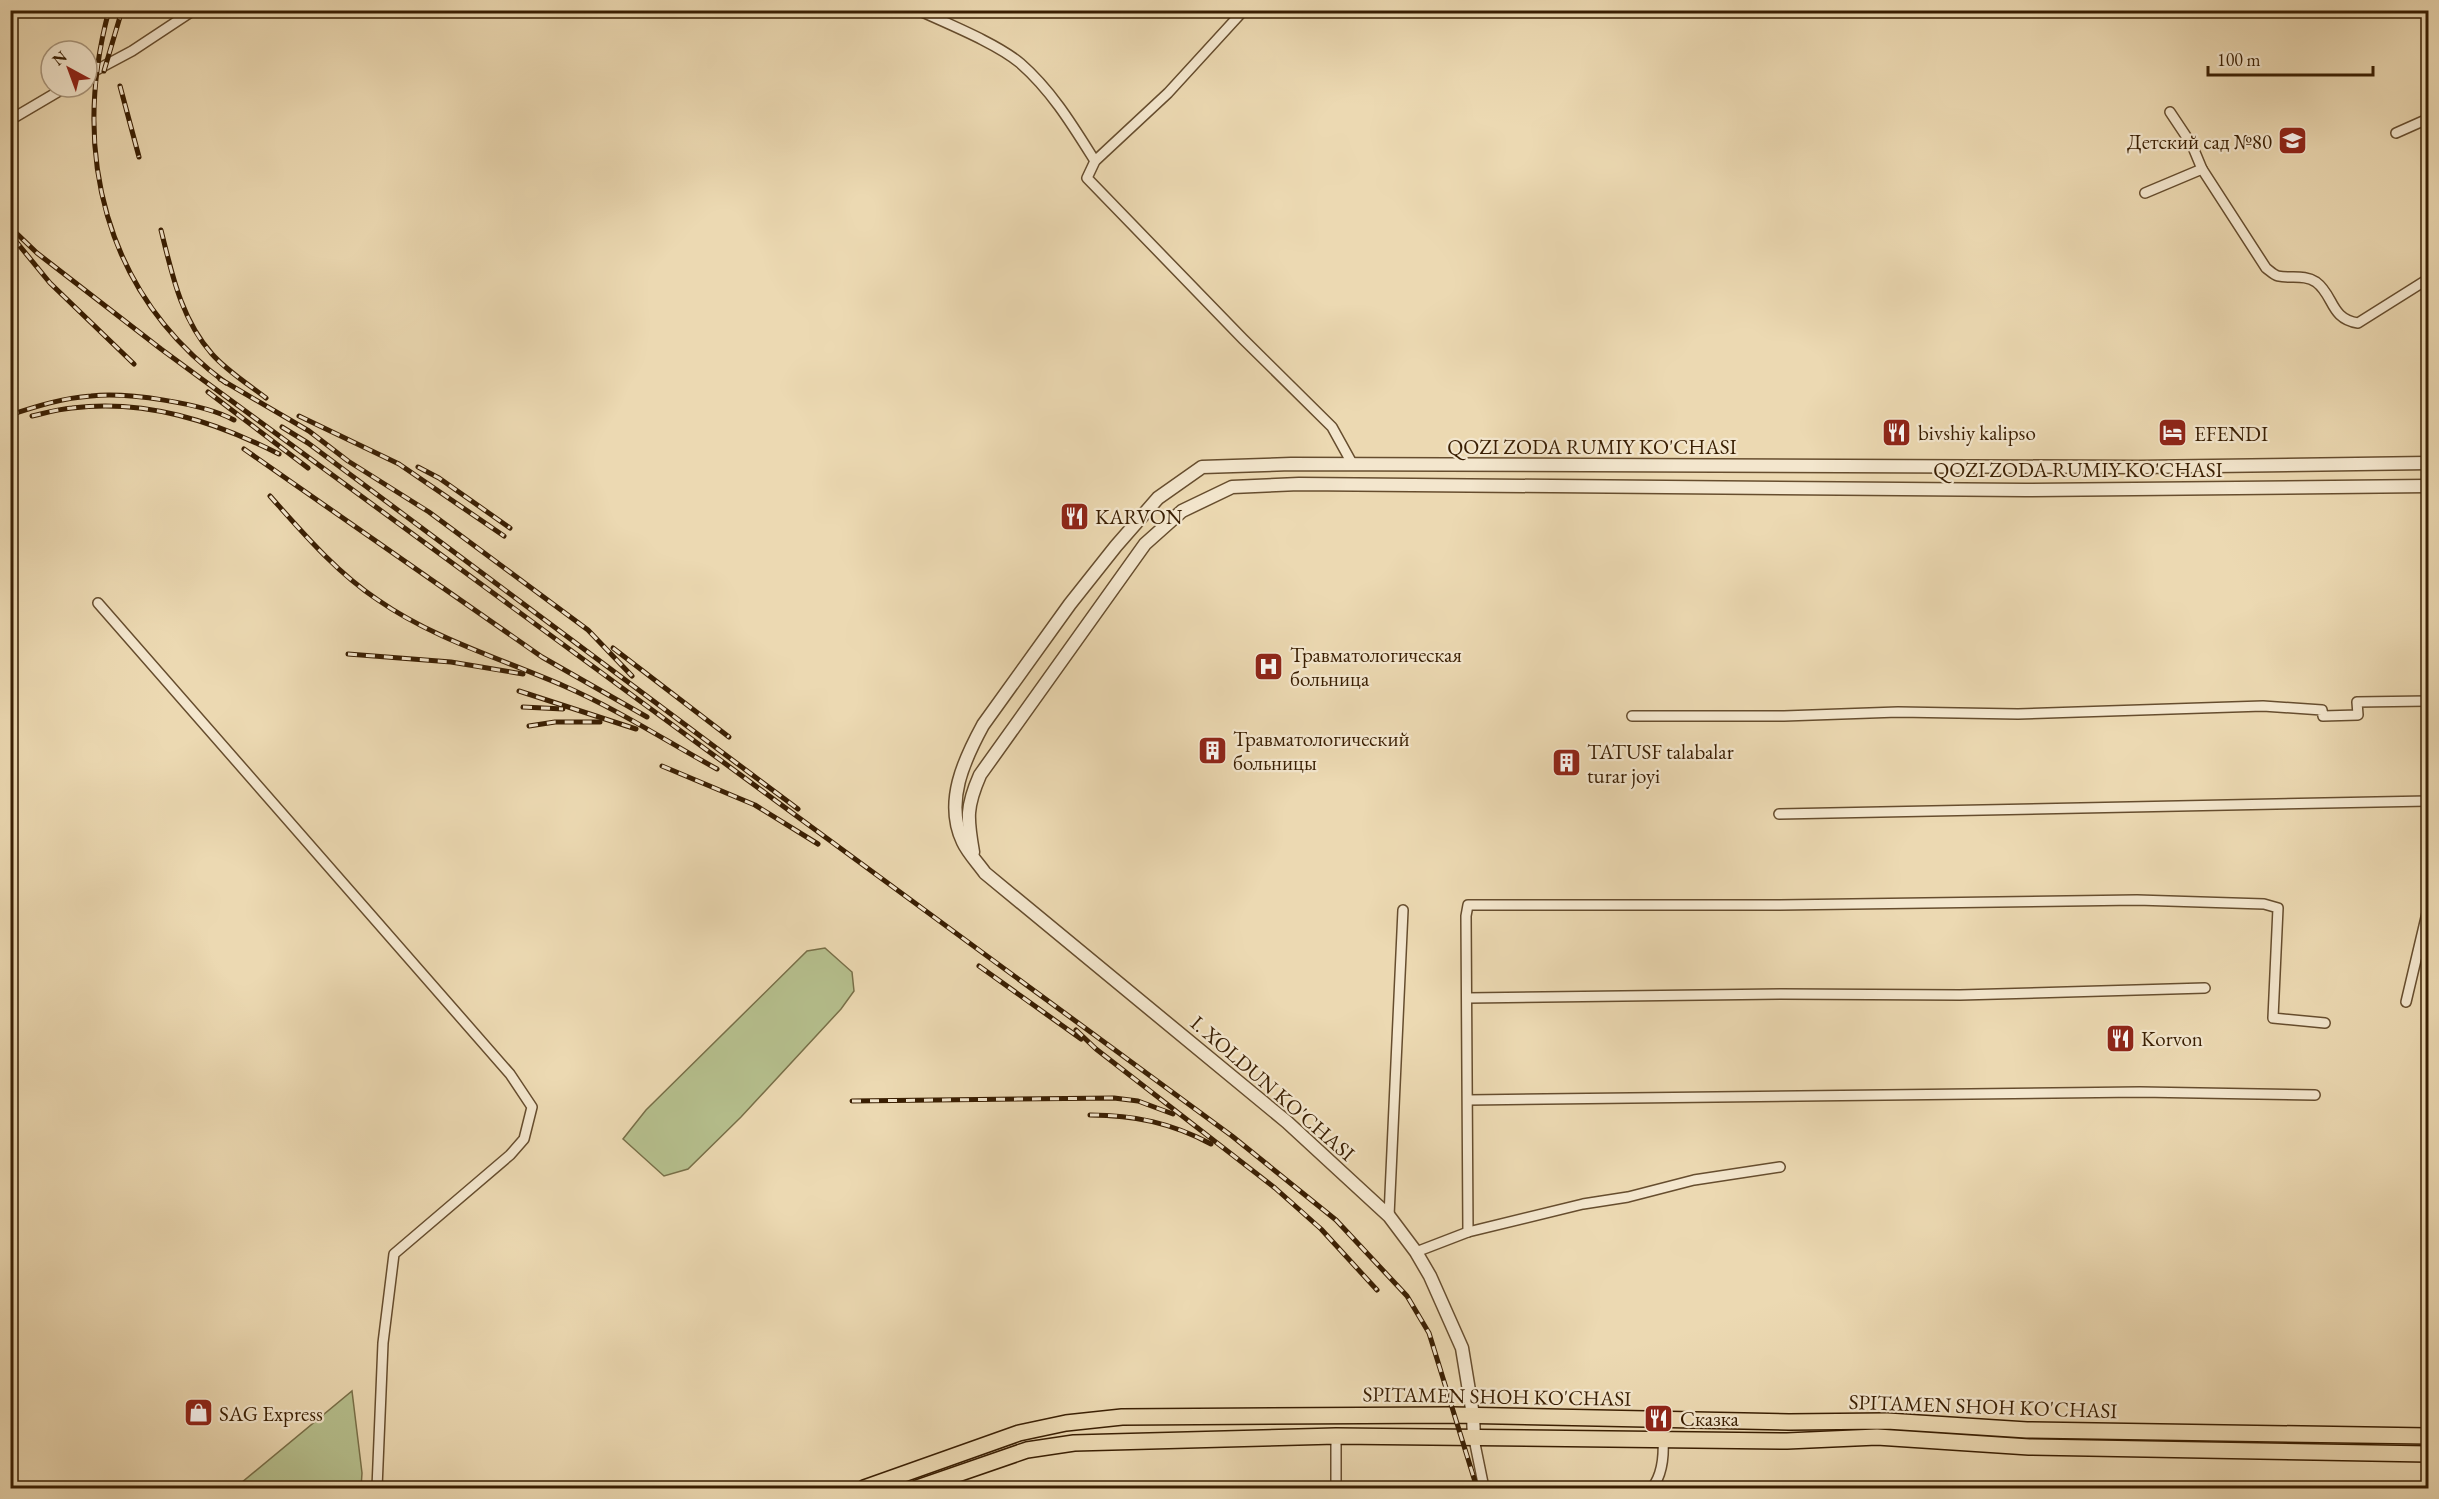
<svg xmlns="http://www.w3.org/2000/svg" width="2439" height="1499" font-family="'EB Garamond',serif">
<rect width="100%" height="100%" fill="#ecd9b2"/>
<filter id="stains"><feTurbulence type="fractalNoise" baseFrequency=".00333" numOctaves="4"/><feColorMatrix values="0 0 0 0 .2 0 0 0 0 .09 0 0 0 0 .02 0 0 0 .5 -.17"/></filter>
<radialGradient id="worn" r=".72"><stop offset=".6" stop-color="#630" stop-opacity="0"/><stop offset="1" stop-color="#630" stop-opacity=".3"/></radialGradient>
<g fill="#b6c08e" stroke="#786f48" stroke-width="1.5">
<path d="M825 948 852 972 854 991 841 1009 741 1117 688 1169 664 1176 623 1139 646 1110 807 951Z"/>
<path d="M352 1391 362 1473 361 1488H235Z"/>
</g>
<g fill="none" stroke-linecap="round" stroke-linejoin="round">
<defs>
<g id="minor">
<path d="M918 10C948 24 996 43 1020 63 1052 91 1073 126 1095 161"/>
<path d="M1244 10 1168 93 1095 161 1087 178 1243 339 1332 427 1353 465"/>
<path d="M87 75 132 51 194 10"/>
<path d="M2170 112 2192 145 2202 169"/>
<path d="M10 120 66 87"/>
<path d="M2396 133 2423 121H2428"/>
<path d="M2145 193 2202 169 2266 268C2270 271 2274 275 2278 276 2291 279 2304 274 2316 282 2334 295 2330 319 2358 323L2428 279"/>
<path d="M98 603 510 1074 532 1107 524 1139 510 1155 394 1254 383 1343 377 1488"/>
<path d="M1632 716H1784L1898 712 2018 714 2263 706 2322 710 2323 716 2358 715 2357 702 2428 701"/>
<path d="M1779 814 2428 801"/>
<path d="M1468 998 1781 994 1960 995 2205 988"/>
<path d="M2406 1002 2428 909"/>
<path d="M1468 1100 2140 1092 2315 1095"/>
<path d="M1389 1216 1403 910"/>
<path d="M1468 1232 1466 916 1468 905H1780L2137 900 2264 904 2278 908 2273 1018 2325 1023"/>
<path d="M1416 1252 1468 1232 1583 1204 1628 1197 1694 1180 1780 1167"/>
<path d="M1336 1436V1488"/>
<path d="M1474 1439 1484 1488"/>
<path d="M1652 1488C1663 1474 1664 1456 1663 1439"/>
</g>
<g id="tertiary">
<path d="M973 852C967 818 966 807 980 775L1145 544 1182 511 1232 487 1299 484 2025 490 2428 486"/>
<path d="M1474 1439 1473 1415 1462 1348 1430 1276 1416 1252 1389 1216 1287 1122 985 873C978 863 968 853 963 842 944 802 964 760 983 725L1070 604 1116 546 1158 498 1202 467 1291 464 2138 467 2428 463"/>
</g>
<g id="primary">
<path d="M864 1488 1019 1433 1066 1423 1122 1417 1453 1415 1789 1422 1887 1421 2027 1430 2428 1436"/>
<path d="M917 1488 1027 1450 1074 1443 1336 1436 1787 1441 1877 1437 2029 1447 2428 1454"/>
</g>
</defs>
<use href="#minor" stroke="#664d2e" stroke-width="12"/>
<use href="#tertiary" stroke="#664d2e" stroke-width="15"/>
<use href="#primary" stroke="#391e02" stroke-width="18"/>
<use href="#minor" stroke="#f3e6cd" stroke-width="9"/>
<use href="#tertiary" stroke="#f3e6cd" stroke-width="12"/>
<use href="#primary" stroke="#ecd9b2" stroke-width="15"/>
<defs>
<g id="rail">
<path d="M109 10C71 152 104 293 226 383"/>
<path d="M104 71 122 10"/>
<path d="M120 86 139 157"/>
<path d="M10 227 37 253 161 349 1232 1136 1336 1220 1407 1296 1429 1333 1477 1488"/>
<path d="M161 230C172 274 181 319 212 354 227 371 248 384 266 398"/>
<path d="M14 239 50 283 134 364"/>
<path d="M220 379 309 431 348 461 429 512 588 630 632 676"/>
<path d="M208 392 308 468"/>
<path d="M10 415C37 406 63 398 91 396 126 392 203 403 234 420"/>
<path d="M32 416C45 413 59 409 72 408 145 399 214 421 279 454"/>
<path d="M299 416 399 464 504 536"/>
<path d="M282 427 308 443 798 809"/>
<path d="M244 449 542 657 647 717"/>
<path d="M418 467 439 478 510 528"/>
<path d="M270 496C303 533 336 572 378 600 434 639 502 659 564 686 617 709 666 741 717 769"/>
<path d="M613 648 729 737"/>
<path d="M348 654 451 662 523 674"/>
<path d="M519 691 636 729"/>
<path d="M523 707 563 709"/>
<path d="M529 726 555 722H600"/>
<path d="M662 766 755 805 818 844"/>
<path d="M979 966 1081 1039"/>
<path d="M1076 1030 1096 1049 1275 1188 1321 1229 1377 1290"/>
<path d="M852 1101 1114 1098 1138 1101 1173 1114"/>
<path d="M1090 1115C1134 1115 1172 1123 1211 1144"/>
</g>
</defs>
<use href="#rail" stroke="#391e02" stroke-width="5"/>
<use href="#rail" stroke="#f3e6cd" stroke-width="3" stroke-dasharray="9" stroke-linecap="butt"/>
</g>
<defs>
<symbol id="school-square" viewBox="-11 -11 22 22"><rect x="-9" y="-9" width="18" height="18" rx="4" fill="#8f2418" stroke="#f3e6cd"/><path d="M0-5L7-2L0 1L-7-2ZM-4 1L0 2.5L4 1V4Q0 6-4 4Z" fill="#fff"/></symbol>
<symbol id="restaurant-square" viewBox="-11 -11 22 22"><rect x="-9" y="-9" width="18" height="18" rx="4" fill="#8f2418" stroke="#f3e6cd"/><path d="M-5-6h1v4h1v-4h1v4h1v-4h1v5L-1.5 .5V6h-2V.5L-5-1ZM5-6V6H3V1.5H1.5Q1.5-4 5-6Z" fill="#fff"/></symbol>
<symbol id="hotel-square" viewBox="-11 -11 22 22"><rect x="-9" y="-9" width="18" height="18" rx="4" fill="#8f2418" stroke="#f3e6cd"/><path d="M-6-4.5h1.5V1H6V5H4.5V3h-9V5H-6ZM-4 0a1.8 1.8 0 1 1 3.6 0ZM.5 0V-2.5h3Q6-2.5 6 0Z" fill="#fff"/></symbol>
<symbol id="hospital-square" viewBox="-11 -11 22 22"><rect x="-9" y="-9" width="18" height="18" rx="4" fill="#8f2418" stroke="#f3e6cd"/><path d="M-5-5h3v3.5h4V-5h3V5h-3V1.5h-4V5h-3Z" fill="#fff"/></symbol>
<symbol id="building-square" viewBox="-11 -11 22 22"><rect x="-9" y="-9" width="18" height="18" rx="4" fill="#8f2418" stroke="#f3e6cd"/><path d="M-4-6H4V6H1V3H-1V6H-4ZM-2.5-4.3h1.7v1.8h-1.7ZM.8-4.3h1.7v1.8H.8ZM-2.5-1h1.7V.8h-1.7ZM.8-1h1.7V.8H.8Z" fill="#fff"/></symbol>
<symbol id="shop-square" viewBox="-11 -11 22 22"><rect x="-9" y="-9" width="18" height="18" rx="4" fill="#8f2418" stroke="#f3e6cd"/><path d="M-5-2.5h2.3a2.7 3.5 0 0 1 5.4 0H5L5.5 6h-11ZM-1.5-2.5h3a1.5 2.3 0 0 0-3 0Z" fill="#fff"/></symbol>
</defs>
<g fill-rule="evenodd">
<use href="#school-square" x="2276" y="124" width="33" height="33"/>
<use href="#restaurant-square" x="1880" y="416" width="33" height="33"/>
<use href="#hotel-square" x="2156" y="416" width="33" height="33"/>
<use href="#restaurant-square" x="1058" y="500" width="33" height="33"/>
<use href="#hospital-square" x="1252" y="650" width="33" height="33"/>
<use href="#building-square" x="1196" y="734" width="33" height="33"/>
<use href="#building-square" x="1550" y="746" width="33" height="33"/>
<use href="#restaurant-square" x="2104" y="1022" width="33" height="33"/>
<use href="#shop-square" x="182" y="1396" width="33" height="33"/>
<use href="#restaurant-square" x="1642" y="1402" width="33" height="33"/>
</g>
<g text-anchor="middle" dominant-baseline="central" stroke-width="4.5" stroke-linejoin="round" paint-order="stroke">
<g font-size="21" fill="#391e02" stroke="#f3e6cd" text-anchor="start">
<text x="2272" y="141" text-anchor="end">Детский сад №80</text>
<text x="1918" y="432">bivshiy kalipso</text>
<text x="2194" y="433">EFENDI</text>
<text x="1095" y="516">KARVON</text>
<text x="1290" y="654">Травматологическая<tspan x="1290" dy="24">больница</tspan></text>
<text x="1233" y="738">Травматологический<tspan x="1233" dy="24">больницы</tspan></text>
<text x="1587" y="751">TATUSF talabalar<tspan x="1587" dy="24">turar joyi</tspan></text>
<text x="2141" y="1038">Korvon</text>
<text x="219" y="1413">SAG Express</text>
<text x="1680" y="1418">Сказка</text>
</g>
<g font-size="21" fill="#391e02" stroke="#f3e6cd">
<text x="1592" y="446">QOZI ZODA RUMIY KO'CHASI</text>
<text x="2078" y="469">QOZI ZODA RUMIY KO'CHASI</text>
<text transform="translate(1273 1088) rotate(41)">I. XOLDUN KO'CHASI</text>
<text transform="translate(1497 1396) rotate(1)">SPITAMEN SHOH KO'CHASI</text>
<text transform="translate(1983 1406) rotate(2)">SPITAMEN SHOH KO'CHASI</text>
</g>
</g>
<rect width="2439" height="1499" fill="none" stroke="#ecd9b2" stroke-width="36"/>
<rect x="12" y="12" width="2415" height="1475" fill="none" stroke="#391e02" stroke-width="3"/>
<rect x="18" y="18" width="2403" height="1463" fill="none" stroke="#391e02" stroke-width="1.5"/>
<g transform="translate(69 69) rotate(319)"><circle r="28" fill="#f3e6cd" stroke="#a9967c" stroke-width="1.5"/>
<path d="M0-4.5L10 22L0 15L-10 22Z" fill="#8f2418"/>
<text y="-9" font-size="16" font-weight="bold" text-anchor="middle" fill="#391e02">N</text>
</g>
<path d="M2208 66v9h165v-9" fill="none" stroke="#391e02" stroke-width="3"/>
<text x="2217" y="66" font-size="18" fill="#391e02" stroke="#f3e6cd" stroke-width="4.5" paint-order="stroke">100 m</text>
<rect width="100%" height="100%" filter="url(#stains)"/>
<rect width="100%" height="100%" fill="url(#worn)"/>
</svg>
